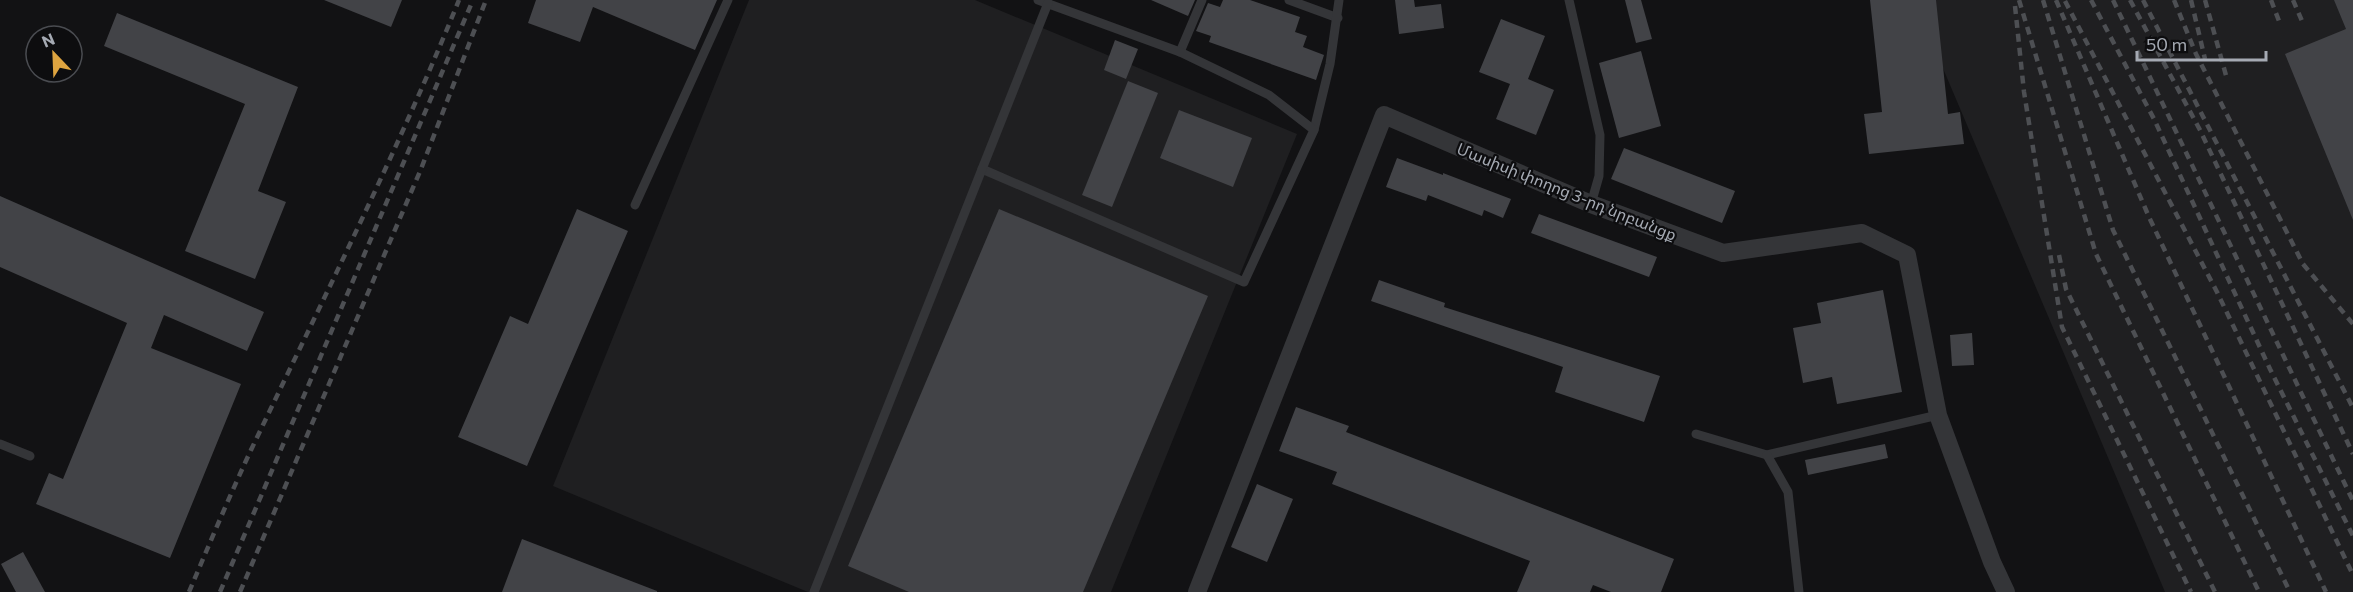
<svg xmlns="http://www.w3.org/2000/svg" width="2353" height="592" font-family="Commissioner,'Noto Sans Armenian',sans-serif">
<rect width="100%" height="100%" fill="#121214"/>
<g fill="#1f1f21">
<path d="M749 0H975L1297 134 1111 592H808L553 486Z"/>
<path d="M1914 0H2353V592H2165Z"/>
</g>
<g fill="#424347">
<path d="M324 0H402L391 27Z"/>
<path d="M536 0H717L695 50 593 7 580 42 528 23Z"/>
<path d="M1151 0H1195L1188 16Z"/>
<path d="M1223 0H1250L1300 17 1295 32 1307 36 1303 47 1324 55 1316 80 1209 42 1211 36 1196 31 1208 3 1220 7Z"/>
<path d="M1395 0H1414L1415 7 1441 4 1444 28 1399 34Z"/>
<path d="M1625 0H1641L1652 39 1636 43Z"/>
<path d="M1870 0H1936L1948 114 1960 112 1964 144 1869 154 1864 114 1882 112Z"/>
<path d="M2334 0H2353V220L2285 54 2346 29Z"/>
<path d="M117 13 298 87 258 191 286 202 255 279 185 251 245 104 104 46Z"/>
<path d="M1501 19 1545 36 1528 79 1554 90 1536 135 1496 119 1510 84 1479 72Z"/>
<path d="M1115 40 1138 49 1126 79 1104 70Z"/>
<path d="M1641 51 1661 126 1619 138 1599 63Z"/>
<path d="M1128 81 1158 93 1112 207 1082 195Z"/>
<path d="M1179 110 1252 138 1233 187 1160 158Z"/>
<path d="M1624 148 1735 191 1722 223 1611 179Z"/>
<path d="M1397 158 1443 175V173L1511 199 1503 218 1484 210 1482 216 1428 195 1426 201 1386 187Z"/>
<path d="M0 196 264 312 247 351 164 315 151 348 241 384 170 558 36 504 49 473 63 479 127 323 0 267Z"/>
<path d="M577 209 628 231 527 466 458 437 510 316 528 324Z"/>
<path d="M999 209 1208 296 1083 592H909L848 566Z"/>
<path d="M1539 214 1657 257 1649 277 1531 233Z"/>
<path d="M1379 280 1445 303 1444 307 1660 376 1644 422 1555 392 1563 367 1371 301Z"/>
<path d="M1883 290 1902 392 1837 404 1832 377 1803 383 1793 328 1821 323 1817 303Z"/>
<path d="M1972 333 1974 365 1952 366 1950 335Z"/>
<path d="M1296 407 1349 426 1346 432 1674 559 1661 592H1611L1593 585 1590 592H1517L1530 561 1332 484 1337 472 1279 451Z"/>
<path d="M1885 444 1888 458 1808 475 1805 460Z"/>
<path d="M1257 484 1293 499 1267 562 1231 547Z"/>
<path d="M522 539 657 591V592H502Z"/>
<path d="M23 552 45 592H16L1 564Z"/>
</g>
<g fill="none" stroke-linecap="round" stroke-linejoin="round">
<g stroke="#343538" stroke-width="9">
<path d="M1289 0 1338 18"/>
<path d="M1569 0 1600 135 1599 176 1591 204"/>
<path d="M1180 52 1202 0"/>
<path d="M1314 130 1330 64 1339 0"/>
<path d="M982 169 1244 282 1314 130 1269 95 1180 52 1038 0"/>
<path d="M635 205 728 0"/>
<path d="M1696 434 1767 455 1938 415"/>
<path d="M0 444 30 456"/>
<path d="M1767 455 1788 492 1799 592"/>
<path d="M814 592 1048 3"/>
</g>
<path stroke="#343538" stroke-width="18" d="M1197 592 1384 115 1591 204 1723 253 1862 233 1907 255 1938 415 1992 562 2006 592"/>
<g stroke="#4d4f53" stroke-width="4.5" stroke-dasharray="8 6" stroke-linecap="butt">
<path d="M2019 0 2096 254 2259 592"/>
<path d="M2043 0 2113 230 2290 592"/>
<path d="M2056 0 2149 217 2326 592"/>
<path d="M2091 0 2154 119 2270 369 2353 536"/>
<path d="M2113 0 2353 501"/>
<path d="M2130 0 2200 130 2353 454"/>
<path d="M2143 0 2353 408"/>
<path d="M2174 0 2196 54 2303 264 2353 324"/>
<path d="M2191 0 2205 59"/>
<path d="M2205 0 2227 79"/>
<path d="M2271 0 2279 21"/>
<path d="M2293 0 2302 21"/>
<path d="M2065 1 2217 292 2353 575"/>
<path d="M2015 6 2024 92 2062 327 2191 592"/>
<path d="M2059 255 2066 289 2215 592"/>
<path d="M189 592C209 545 229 497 251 450 322 301 397 153 459 0"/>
<path d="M220 592 473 0"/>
<path d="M240 592 421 169 486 0"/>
</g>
</g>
<g text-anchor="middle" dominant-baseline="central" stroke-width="4.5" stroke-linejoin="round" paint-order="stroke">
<g font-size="16" fill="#a5aab3" stroke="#0d0d0f">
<text transform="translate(1567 191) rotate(22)">Մասիսի փողոց 3-րդ նրբանցք</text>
</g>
</g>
<g transform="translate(54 54) rotate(337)"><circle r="28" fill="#0d0d0f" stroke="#4a4c51" stroke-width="1.5"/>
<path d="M0-4.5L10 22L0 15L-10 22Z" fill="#dea440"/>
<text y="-9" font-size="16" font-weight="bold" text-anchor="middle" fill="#a5aab3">N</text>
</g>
<path d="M2137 51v9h129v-9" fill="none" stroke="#a5aab3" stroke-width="3"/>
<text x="2146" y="51" font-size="18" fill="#a5aab3" stroke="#0d0d0f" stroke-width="4.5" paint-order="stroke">50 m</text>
</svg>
